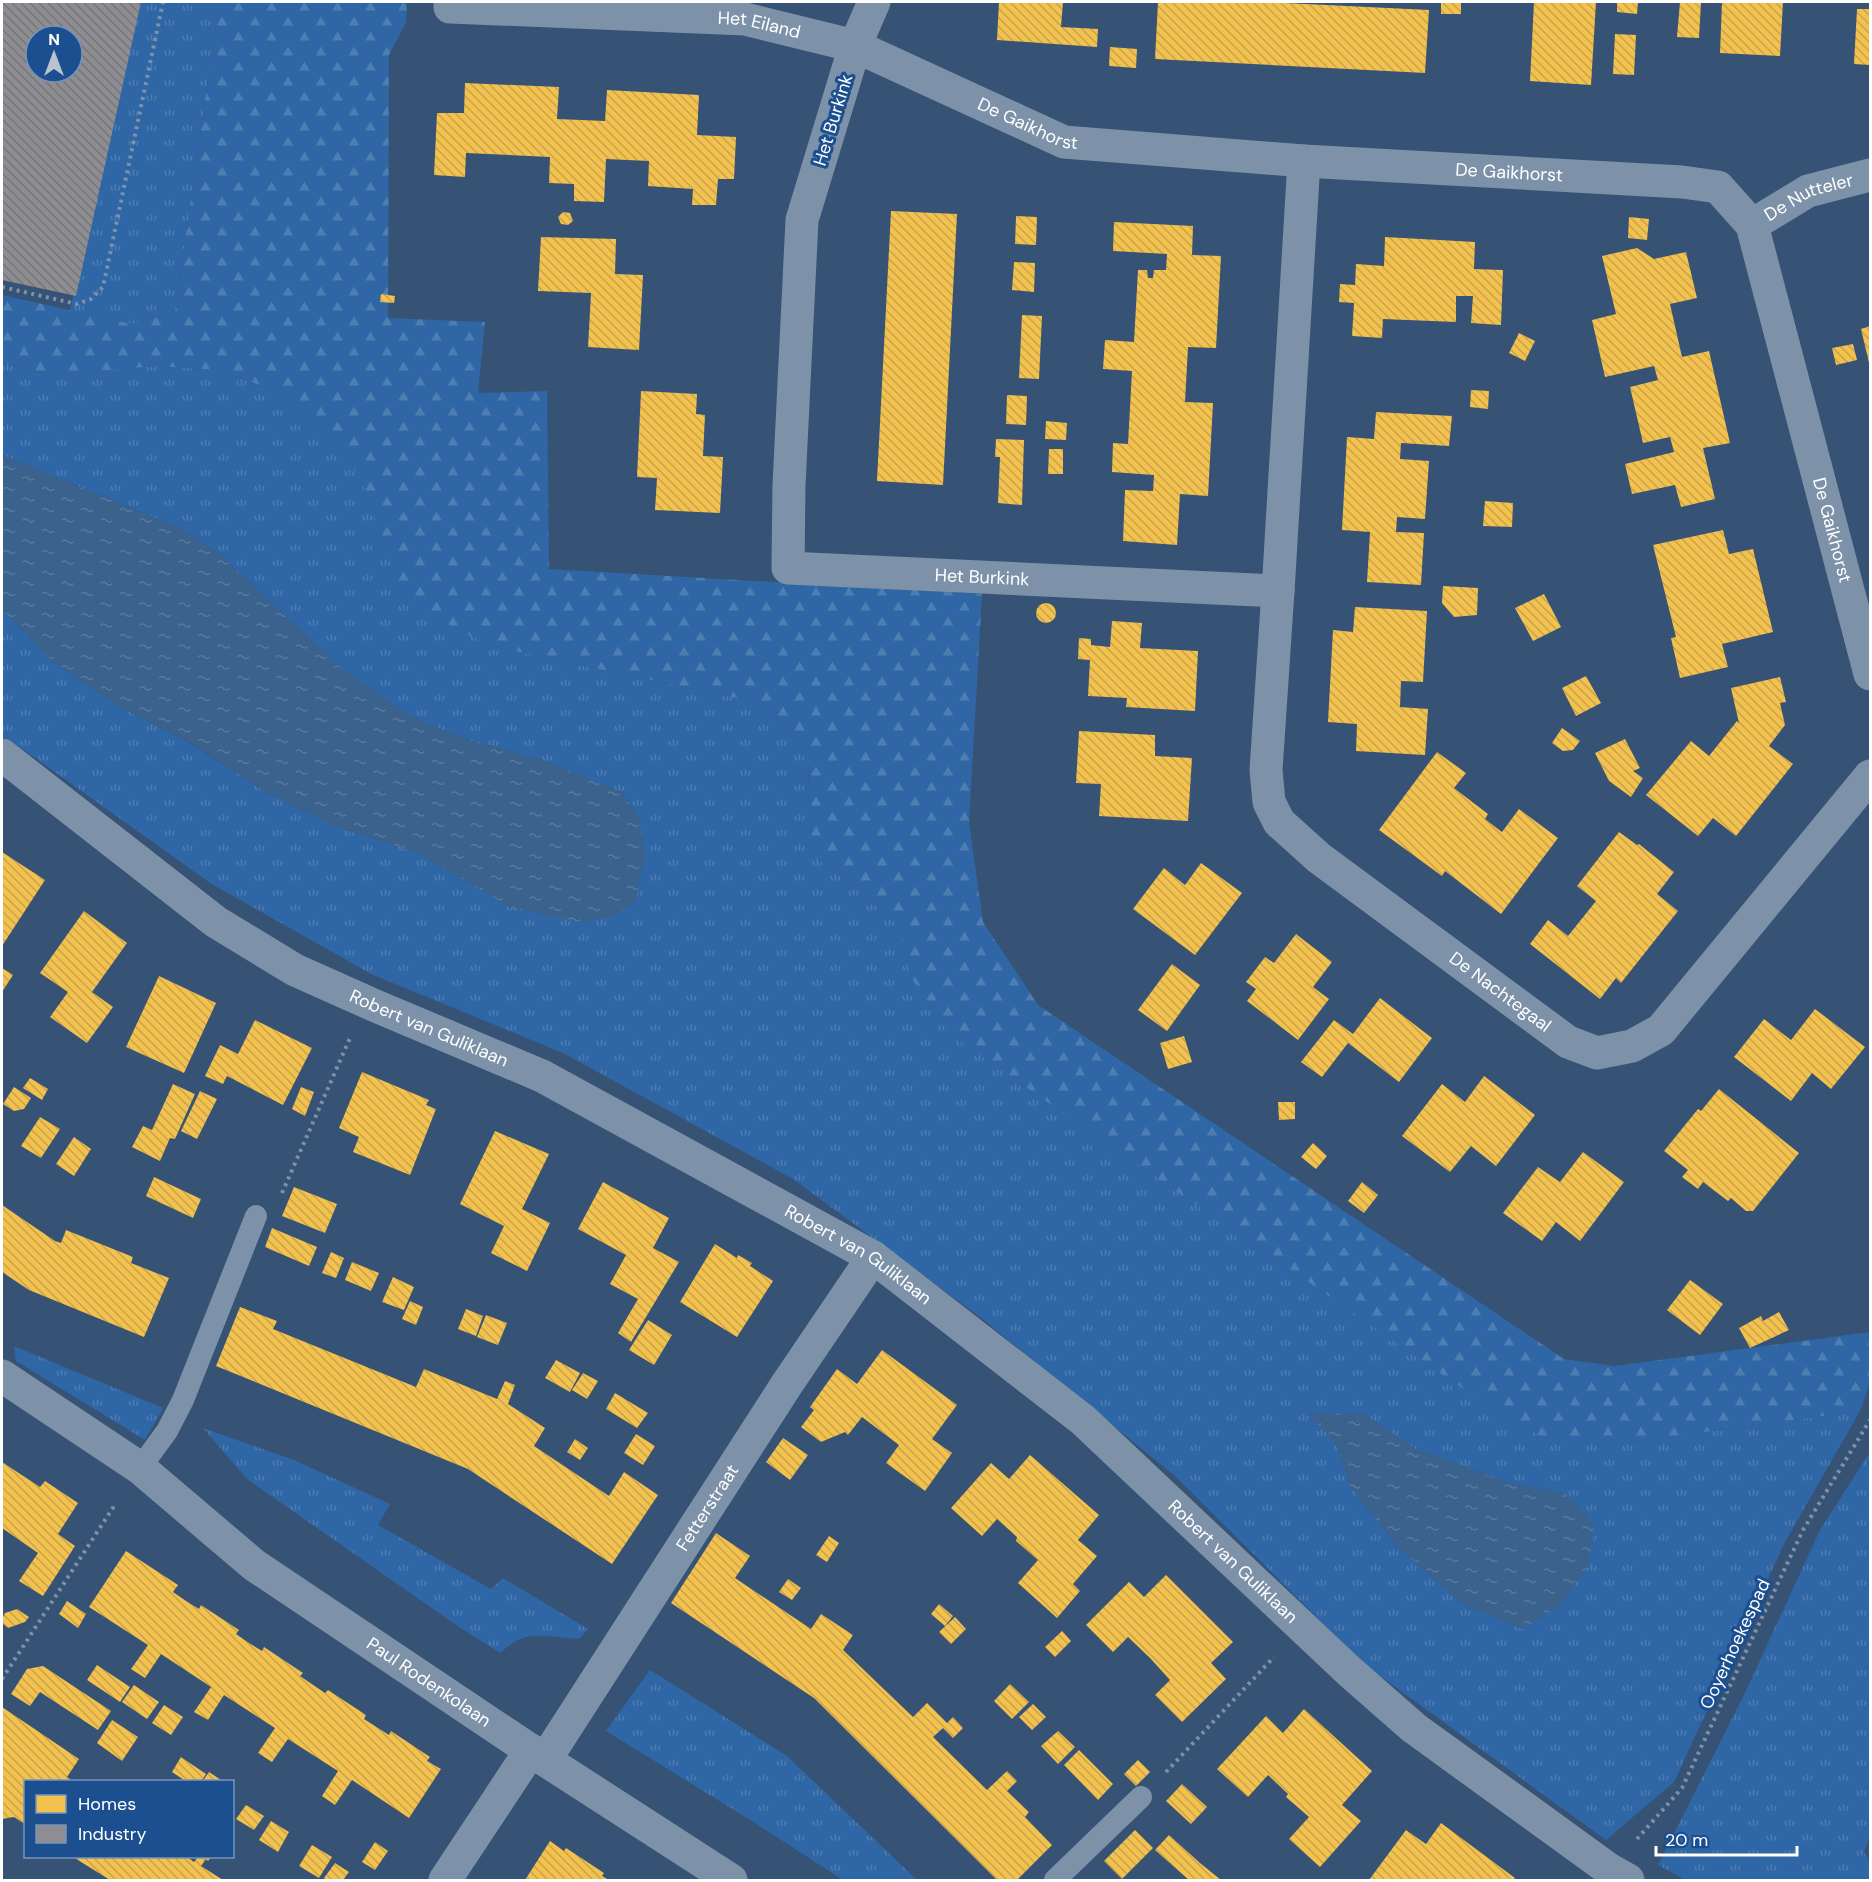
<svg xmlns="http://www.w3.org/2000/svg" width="1872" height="1882" font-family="'DM Sans',sans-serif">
<defs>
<pattern id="grass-tufts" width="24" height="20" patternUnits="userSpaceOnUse" patternTransform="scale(1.5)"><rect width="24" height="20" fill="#2f66a5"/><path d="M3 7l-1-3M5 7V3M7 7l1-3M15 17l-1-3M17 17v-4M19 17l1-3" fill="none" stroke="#4e7db2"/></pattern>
<pattern id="forest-firs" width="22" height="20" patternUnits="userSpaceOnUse" patternTransform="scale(1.5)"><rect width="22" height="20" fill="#2f66a5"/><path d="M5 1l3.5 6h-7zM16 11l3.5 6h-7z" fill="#4e7db2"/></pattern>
<pattern id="water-ripples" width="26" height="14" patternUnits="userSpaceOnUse" patternTransform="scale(1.5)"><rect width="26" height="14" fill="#3b618d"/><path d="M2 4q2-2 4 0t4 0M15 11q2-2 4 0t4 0" fill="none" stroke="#58799e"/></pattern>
<pattern id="homes-back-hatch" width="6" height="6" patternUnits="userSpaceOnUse" patternTransform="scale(1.5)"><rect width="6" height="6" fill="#f2c14e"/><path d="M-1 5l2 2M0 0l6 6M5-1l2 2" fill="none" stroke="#c8a44e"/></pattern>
<pattern id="industry-back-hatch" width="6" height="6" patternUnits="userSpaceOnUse" patternTransform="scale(1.5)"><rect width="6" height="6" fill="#8d8d92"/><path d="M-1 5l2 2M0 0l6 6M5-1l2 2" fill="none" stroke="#76767a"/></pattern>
</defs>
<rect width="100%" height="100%" fill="#365274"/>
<g fill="url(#grass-tufts)" fill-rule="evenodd">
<path d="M134 2H219L175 311 132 324 70 311Z"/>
<path d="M2 362 52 375 156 366 219 370 281 393 349 461 360 476 375 522 490 646 770 705 808 762 811 855 861 888 899 925 911 977 1630 1442 1860 1411 1785 1542 1674 1782 1606 1840 1365 1665 1175 1476 980 1317 793 1179 563 1053 371 974 210 883 24 750 2 736V609L51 660 118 706 192 744 268 793 337 827 419 853 511 908 623 793 543 761 454 735 407 714 343 670 219 554 180 528 2 455ZM1364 1414 1415 1449 1512 1484 1564 1493 1523 1629 1462 1603 1397 1546 1350 1486 1337 1444Z"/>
<path d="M14 1346 163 1408 145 1440 16 1361Z"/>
<path d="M203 1428 294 1460 390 1504 378 1525 491 1589 503 1578 588 1629 579 1639C560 1638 533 1631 516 1641 511 1644 505 1649 500 1653L456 1625 247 1479Z"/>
<path d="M1870 1452V1836L1864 1852 1870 1862V1880H1685L1658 1865 1744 1695 1820 1530Z"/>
<path d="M650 1670 787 1756 917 1880H843L755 1823 606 1731Z"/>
</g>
<path fill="url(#forest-firs)" d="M219 2H407L406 23 389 55 388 318 485 322 478 393 547 391 549 569 982 594 969 822 983 922 1038 1005 1564 1359 1614 1366 1870 1332V1383L1860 1411 1630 1442 1542 1437 1494 1410 949 1034 911 977 899 925 861 888 811 855 808 762 770 705 490 646 409 604 375 522 360 476 349 461 281 393 219 370 156 366 52 375 2 362V295L132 324 175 311Z"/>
<g fill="url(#water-ripples)">
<path d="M2 455 180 528 219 554 343 670 407 714 455 735 543 761 623 793 639 819 645 852 636 901 614 916 580 922 511 908 419 853 337 827 268 793 193 744 118 706 51 660 2 609Z"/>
<path d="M1307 1413 1364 1414 1416 1449 1512 1484 1564 1493 1594 1523 1589 1566 1558 1607 1523 1629 1462 1603 1397 1546 1350 1486 1337 1444Z"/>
</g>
<g fill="url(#homes-back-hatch)">
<path d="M999 2H1063L1061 27 1098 29 1097 47 997 40Z"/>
<path d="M1158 2H1266L1429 10 1425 73 1155 59Z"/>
<rect x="1441" y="2" width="20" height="12"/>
<path d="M1534 2H1596L1591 85 1530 81Z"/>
<path d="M1617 2H1638L1637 14 1617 12Z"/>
<path d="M1680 2H1701L1699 38 1677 37Z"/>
<path d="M1722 2H1783L1780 56 1720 53Z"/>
<path d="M1857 9H1870V65L1854 64Z"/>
<path d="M1615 34 1636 35 1634 75 1613 74Z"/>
<path d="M1110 47 1137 49 1136 68 1109 66Z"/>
<path d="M465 83 559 87 557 119 605 121 607 90 699 95 697 135 736 137 734 179H718L716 205H692L693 189 648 186 649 161 606 159 604 202 574 201V184L549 183 550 157 466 153 465 177 434 175 437 113H464Z"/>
<path d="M891 211 957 214 943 485 877 481Z"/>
<path d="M563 212 570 213 573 221 568 225 561 224 558 217Z"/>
<path d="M1016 216 1037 217 1036 245 1015 244Z"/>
<path d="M1629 217 1649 219 1647 240 1628 238Z"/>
<path d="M1114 222 1193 226 1192 255 1221 256 1216 348 1188 347 1185 402 1213 403 1208 496 1180 494 1177 545 1123 541 1125 490 1153 491 1154 475 1112 472 1113 443 1128 444 1132 371 1103 369 1105 340 1134 342 1138 270H1147L1148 278H1153L1154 270H1166L1167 254 1113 251Z"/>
<path d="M541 237 616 239 615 274 643 275 639 350 588 347 591 293 538 291Z"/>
<path d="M1385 237 1475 242 1474 269 1503 270 1501 325 1471 323 1473 296H1456V322L1383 319 1382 338 1352 336 1354 303 1339 302 1340 284 1355 285 1356 264 1384 266Z"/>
<path d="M1637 248 1654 259 1686 252 1697 298 1670 304 1682 357 1709 351 1730 443 1703 448 1715 499 1681 507 1675 485 1632 494 1625 464 1674 452 1670 437 1643 443 1630 387 1658 380 1654 366 1605 377 1592 320 1616 314 1602 256Z"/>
<path d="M1014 262 1035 263 1034 292 1012 290Z"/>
<path d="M381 294 395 296 394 303 380 302Z"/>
<path d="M1022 315 1042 316 1039 379 1019 378Z"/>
<path d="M1870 326V367L1861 329Z"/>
<path d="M1519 333 1535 341 1525 361 1509 353Z"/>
<path d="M1853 344 1857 360 1836 365 1832 348Z"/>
<path d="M1471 390 1489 391 1488 409 1470 407Z"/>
<path d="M641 391 697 394 696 414 705 415 703 456 723 457 720 513 655 510 657 478 637 477Z"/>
<path d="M1007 395 1027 396 1026 425 1006 424Z"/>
<path d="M1376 412 1452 416 1449 446 1401 443 1400 459 1429 461 1425 519 1397 517 1396 532 1424 533 1421 585 1367 582 1370 532 1342 530 1347 437 1374 439Z"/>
<path d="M1046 421 1067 423 1066 440 1045 439Z"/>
<path d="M996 439 1024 440 1022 505 998 503 1000 457H995Z"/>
<path d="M1049 449H1063V474H1048Z"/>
<path d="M1485 501 1513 503 1512 527 1483 526Z"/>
<path d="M1723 530 1729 554 1753 549 1773 632 1722 644 1728 667 1680 678 1671 638 1676 637 1653 545Z"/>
<path d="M1443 586 1478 588 1477 615 1454 617 1442 603Z"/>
<path d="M1544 594 1561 627 1533 641 1515 608Z"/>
<circle cx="1046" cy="613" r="10"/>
<path d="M1355 607 1427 611 1423 682 1401 681 1400 707 1428 709 1425 755 1356 751 1357 724 1328 722 1333 630 1353 632Z"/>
<path d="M1112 621 1142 623 1140 648 1198 651 1195 711 1126 707 1127 698 1088 696 1090 660 1078 659 1079 638 1091 639V645L1110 647Z"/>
<path d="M1586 676 1601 703 1576 716 1562 688Z"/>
<path d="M1780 677 1786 702 1780 703 1785 725 1769 746 1793 764 1736 836 1713 818 1698 836 1646 795 1691 741 1709 756 1737 721 1739 723 1731 688Z"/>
<path d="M1562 728 1580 741 1573 750 1563 751 1552 743Z"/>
<path d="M1079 731 1155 735V756L1192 758 1188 821 1099 816 1101 784 1076 783Z"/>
<path d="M1625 739 1640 768 1633 771 1643 778 1631 797 1609 781 1595 753Z"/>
<path d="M1437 752 1466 773 1454 788 1488 814 1485 819 1502 832 1519 809 1558 838 1501 914 1445 871 1442 876 1379 830Z"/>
<path d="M1619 832 1637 845 1639 844 1674 872 1657 894 1678 911 1621 983 1616 978 1600 999 1530 944 1548 920 1568 936 1596 901 1577 886Z"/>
<path d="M2 852 45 880 2 946Z"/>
<path d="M1201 863 1242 893 1195 955 1133 909 1164 868 1185 885Z"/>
<path d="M84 911 127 943 92 992 113 1007 87 1043 50 1017 68 992 40 973Z"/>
<path d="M1296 934 1332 962 1313 987 1329 999 1298 1040 1247 1001 1256 989 1246 982 1265 957 1274 963Z"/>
<path d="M1172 964 1200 985 1167 1031 1138 1010Z"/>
<path d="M2 968 13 975 2 992Z"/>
<path d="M159 976 216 1003 184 1073 126 1047Z"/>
<path d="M1380 998 1432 1038 1399 1082 1348 1043 1322 1077 1301 1062 1334 1020 1353 1034Z"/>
<path d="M1815 1009 1865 1047 1831 1089 1812 1073 1791 1101 1734 1057 1764 1019 1791 1040Z"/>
<path d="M255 1020 312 1048 283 1105 227 1076 223 1084 205 1076 220 1045 238 1054Z"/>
<path d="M1184 1036 1192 1062 1168 1069 1160 1043Z"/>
<path d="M362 1072 429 1100 426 1105 436 1109 410 1175 353 1152 359 1137 339 1128Z"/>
<path d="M1484 1076 1535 1115 1496 1166 1471 1146 1450 1172 1402 1136 1442 1084 1465 1102Z"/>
<path d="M30 1078 48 1089 42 1100 23 1088Z"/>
<path d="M173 1084 195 1094 175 1139 170 1138 160 1161 132 1147 143 1126 152 1130Z"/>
<path d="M14 1087 31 1098 24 1109 14 1111 3 1104Z"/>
<path d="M301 1087 314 1092 305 1116 292 1109Z"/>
<path d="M1719 1089 1799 1153 1753 1211H1746L1731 1198 1728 1201 1703 1182 1698 1189 1682 1177 1688 1170 1664 1151 1698 1109 1701 1111Z"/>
<path d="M200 1091 217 1099 197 1139 181 1131Z"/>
<path d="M1278 1102H1295V1119L1279 1120Z"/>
<path d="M40 1117 60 1129 41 1158 21 1146Z"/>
<path d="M495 1131 549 1154 522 1209 550 1223 527 1271 491 1253 504 1226 460 1204Z"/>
<path d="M74 1137 91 1149 74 1176 56 1164Z"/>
<path d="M1313 1143 1327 1156 1316 1169 1301 1157Z"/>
<path d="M1583 1152 1624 1182 1580 1241 1556 1222 1542 1241 1503 1213 1538 1167 1560 1182Z"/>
<path d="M154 1177 201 1199 193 1218 146 1196Z"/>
<path d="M603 1182 669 1218 653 1248 679 1262 631 1342 618 1333 638 1299 610 1284 626 1255 578 1229Z"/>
<path d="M1362 1182 1378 1195 1364 1213 1348 1201Z"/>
<path d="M294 1187 337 1204 325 1233 282 1216Z"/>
<path d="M2 1205 55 1241 61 1243 66 1230 133 1257 131 1263 169 1278 144 1337 29 1290 2 1272Z"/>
<path d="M272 1228 317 1247 309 1266 265 1247Z"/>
<path d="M715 1244 737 1258 738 1255 752 1263 750 1266 773 1281 737 1337 680 1302Z"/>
<path d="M331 1252 344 1258 336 1278 322 1273Z"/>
<path d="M352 1262 379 1273 371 1291 345 1280Z"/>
<path d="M393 1277 414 1287 404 1310 382 1302Z"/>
<path d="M1690 1280 1723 1304 1700 1335 1667 1310Z"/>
<path d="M410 1301 423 1307 416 1325 402 1319Z"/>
<path d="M240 1307 277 1321 273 1329 416 1387 424 1369 497 1399 505 1381 515 1385 508 1404 545 1428 534 1446 609 1496 624 1472 658 1495 612 1564 468 1469 216 1366Z"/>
<path d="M466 1309 483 1316 476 1336 458 1329Z"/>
<path d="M1779 1312 1789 1330 1750 1348 1739 1328 1761 1316 1763 1321Z"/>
<path d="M486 1315 507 1323 498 1345 477 1337Z"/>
<path d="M648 1320 672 1335 654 1365 629 1350Z"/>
<path d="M882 1350 957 1405 932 1439 952 1453 925 1491 886 1463 899 1445 862 1417 848 1435 845 1432 821 1442 801 1427 814 1410 810 1407 837 1369 857 1384Z"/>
<path d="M556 1360 580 1373 570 1392 545 1378Z"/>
<path d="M583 1373 598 1381 587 1399 572 1390Z"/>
<path d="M615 1393 648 1413 637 1428 606 1409Z"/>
<path d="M636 1434 655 1446 643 1465 624 1453Z"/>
<path d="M783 1438 808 1455 790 1480 766 1462Z"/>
<path d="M575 1439 588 1448 580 1460 567 1452Z"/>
<path d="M1030 1455 1099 1515 1078 1540 1097 1556 1073 1584 1080 1591 1057 1618 1018 1583 1038 1560 1016 1541 1017 1537 997 1519 982 1536 951 1508 991 1463 1009 1479Z"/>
<path d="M2 1462 40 1487 45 1481 78 1503 58 1534 75 1546 43 1596 19 1581 38 1553 2 1528Z"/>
<path d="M716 1533 750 1556 735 1578 811 1629 821 1614 853 1635 843 1650 913 1717 927 1703 947 1723 953 1717 963 1728 953 1738 943 1728 933 1737 987 1790 1007 1771 1017 1781 1007 1791 1029 1812 1025 1817 1052 1845 1017 1880H997L814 1698 671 1603Z"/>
<path d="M829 1536 839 1543 827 1562 816 1555Z"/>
<path d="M126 1551 178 1585 173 1592 186 1601 199 1609 201 1605 239 1630 236 1634 249 1643 262 1651 264 1647 303 1673 300 1676 325 1693 328 1690 366 1715 364 1719 389 1735 391 1731 430 1757 427 1761 441 1769 409 1818 352 1780 335 1805 322 1796 338 1771 288 1739 272 1762 258 1753 275 1728 224 1695 208 1720 194 1712 211 1687 161 1654 145 1678 131 1669 148 1645 89 1607Z"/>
<path d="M1166 1575 1233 1642 1211 1663 1226 1679 1182 1722 1155 1695 1170 1680 1150 1658 1128 1637 1113 1652 1086 1625 1129 1582 1144 1597Z"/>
<path d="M788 1579 801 1588 792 1600 779 1592Z"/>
<path d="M67 1601 86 1614 78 1628 59 1614Z"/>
<path d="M939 1604 953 1616 945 1626 931 1614Z"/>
<path d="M17 1609 29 1617 25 1622 8 1628 2 1623V1619L5 1613Z"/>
<path d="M955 1617 966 1629 951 1644 939 1632Z"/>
<path d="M1062 1631 1071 1641 1055 1657 1045 1647Z"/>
<path d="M97 1665 130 1687 120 1702 87 1680Z"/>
<path d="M43 1666 111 1711 98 1730 40 1692 30 1706 11 1694 27 1669Z"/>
<path d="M1010 1684 1029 1702 1012 1719 994 1701Z"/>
<path d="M134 1685 159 1702 147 1719 122 1702Z"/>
<path d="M1033 1704 1046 1717 1032 1730 1019 1717Z"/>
<path d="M164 1705 183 1717 171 1735 152 1723Z"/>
<path d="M2 1707 79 1759 67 1777 74 1782H26V1825L14 1817 2 1819Z"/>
<path d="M1304 1709 1372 1771 1342 1805 1361 1821 1320 1867 1289 1839 1309 1817 1286 1797 1288 1794 1268 1775 1248 1797 1217 1769 1266 1716 1283 1733Z"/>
<path d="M112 1720 138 1737 122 1761 97 1743Z"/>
<path d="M1058 1731 1075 1747 1058 1764 1041 1746Z"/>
<path d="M1079 1750 1113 1784 1098 1800 1064 1765Z"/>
<path d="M181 1757 206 1774 201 1782H187L172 1772Z"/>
<path d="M1138 1760 1150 1772 1136 1786 1124 1774Z"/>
<path d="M209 1772 224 1782H202Z"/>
<path d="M1182 1784 1207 1807 1191 1824 1166 1801Z"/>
<path d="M246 1805 264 1816 254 1830 236 1819Z"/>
<path d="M271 1821 289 1832 278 1852 259 1840Z"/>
<path d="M1441 1823 1515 1878 1513 1880H1369L1406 1830 1426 1844Z"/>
<path d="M1135 1830 1153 1848 1122 1879 1104 1861Z"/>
<path d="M1169 1835 1200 1863 1221 1880H1189L1155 1850Z"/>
<path d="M550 1841 564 1851 566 1848 604 1873 602 1876 609 1880H525Z"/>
<path d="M375 1842 388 1851 375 1870 362 1862Z"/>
<path d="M312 1845 332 1857 319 1878 299 1866Z"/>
<path d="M73 1857H187L194 1862 198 1857H211L208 1861 206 1859 201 1866 223 1880H110Z"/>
<path d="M335 1863 349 1872 343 1880H327L324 1878Z"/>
</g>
<path fill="url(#industry-back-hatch)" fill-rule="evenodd" d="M2 2H141L76 296 2 280ZM36 36H72V72H36Z"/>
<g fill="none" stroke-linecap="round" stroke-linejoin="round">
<g stroke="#7d92a8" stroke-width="4" stroke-dasharray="3 4.5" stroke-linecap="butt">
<path d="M2 287 77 304 91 299 103 287 163 2"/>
<path d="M282 1193 350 1038"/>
<path d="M2 1679 116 1503"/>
<path d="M1166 1772 1274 1657"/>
<path d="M1637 1839 1682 1788 1803 1530 1870 1420"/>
</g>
<g stroke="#7d92a8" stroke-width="22">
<path d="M140 1468 167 1431 183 1400 256 1216"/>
<path d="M1055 1880 1141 1797"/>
</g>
<g stroke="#7d92a8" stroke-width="33">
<path id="s1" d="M450 2V7L745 19 855 46 802 220 789 485 788 568 1278 591 1304 161"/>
<path id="s2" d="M874 2 855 46 1064 142 1304 161 1682 182 1718 187 1752 225 1870 674"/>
<path id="s3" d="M1752 225 1808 191 1870 175"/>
<path id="s4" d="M1278 591 1266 770 1269 802 1279 822 1319 858 1568 1042 1597 1053 1632 1046 1661 1030 1870 776"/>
<path id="s5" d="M2 755 216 922 295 970 378 1007 542 1076 873 1257 1083 1420 1349 1671 1414 1728 1610 1870 1628 1880"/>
<path id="s6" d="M2 1376 140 1468 254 1565 545 1760 731 1880"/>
<path id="s7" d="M545 1760 787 1384 873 1257"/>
<path d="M445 1880 531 1750"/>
</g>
</g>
<g text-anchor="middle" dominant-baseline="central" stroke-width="6" stroke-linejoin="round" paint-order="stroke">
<g font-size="18" fill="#fff" stroke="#1b4f8f">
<text stroke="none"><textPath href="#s1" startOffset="315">Het Eiland</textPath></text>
<text transform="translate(833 120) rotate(-73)">Het Burkink</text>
<text stroke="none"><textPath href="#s2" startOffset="238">De Gaikhorst</textPath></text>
<text stroke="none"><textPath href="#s2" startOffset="724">De Gaikhorst</textPath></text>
<text stroke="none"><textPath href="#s3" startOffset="64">De Nutteler</textPath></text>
<text stroke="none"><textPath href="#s2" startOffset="1300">De Gaikhorst</textPath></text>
<text stroke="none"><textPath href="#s1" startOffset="1138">Het Burkink</textPath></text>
<text stroke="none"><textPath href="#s4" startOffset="513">De Nachtegaal</textPath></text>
<text stroke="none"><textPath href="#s5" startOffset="510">Robert van Guliklaan</textPath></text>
<text stroke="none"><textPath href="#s5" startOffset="996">Robert van Guliklaan</textPath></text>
<text stroke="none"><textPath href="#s7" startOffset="300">Fetterstraat</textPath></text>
<text stroke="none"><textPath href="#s5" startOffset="1482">Robert van Guliklaan</textPath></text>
<text transform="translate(1735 1644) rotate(-65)">Ooyerhoekespad</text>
<text stroke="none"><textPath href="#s6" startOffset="526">Paul Rodenkolaan</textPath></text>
</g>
</g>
<rect width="1872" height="1882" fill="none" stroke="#ffffff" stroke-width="6"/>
<rect x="24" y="1780" width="210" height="78" fill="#1b4f8f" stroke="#7695bc" stroke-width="1.5"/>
<rect x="36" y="1795" width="30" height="18" fill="#f2c14e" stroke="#7695bc" stroke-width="1.5"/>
<text x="78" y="1810" font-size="18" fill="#ffffff">Homes</text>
<rect x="36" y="1825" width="30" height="18" fill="#8d8d92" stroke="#7695bc" stroke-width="1.5"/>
<text x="78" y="1840" font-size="18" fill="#ffffff">Industry</text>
<g transform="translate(54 54)"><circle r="28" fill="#1b4f8f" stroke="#7695bc" stroke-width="1.5"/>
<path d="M0-4.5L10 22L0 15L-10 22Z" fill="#b9c2ce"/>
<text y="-9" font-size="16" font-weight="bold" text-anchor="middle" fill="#ffffff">N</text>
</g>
<path d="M1656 1846v9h141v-9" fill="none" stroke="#ffffff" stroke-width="3"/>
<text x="1665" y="1846" font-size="18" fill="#ffffff" stroke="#1b4f8f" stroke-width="4.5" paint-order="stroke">20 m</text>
</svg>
